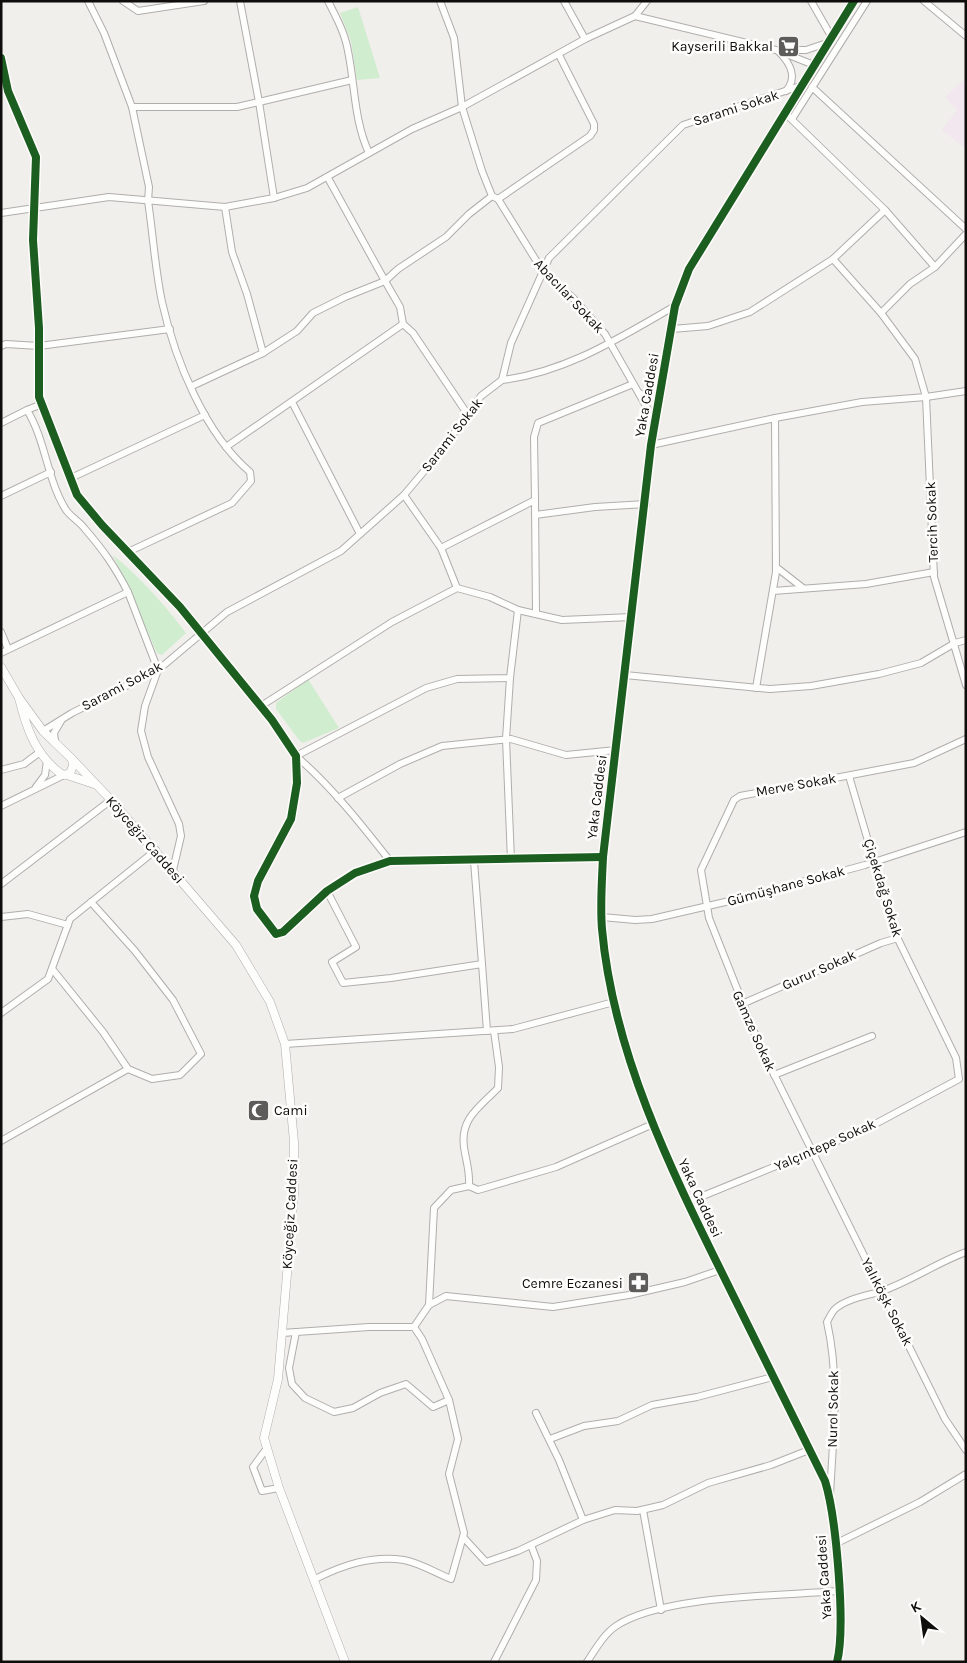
<svg xmlns="http://www.w3.org/2000/svg" width="967" height="1663" font-family="Karla,sans-serif">
<rect width="100%" height="100%" fill="#f1efec"/>
<path fill="#f2e7ee" d="M966 78V149L942 130 957 110 945 97Z"/>
<g fill="#d1edd0">
<path d="M358 7 380 78 357 80 351 41 340 13Z"/>
<path d="M113 555C141 578 164 604 186 633L162 655 157 653Z"/>
<path d="M308 679 339 728 303 743 299 740 276 709V703Z"/>
</g>
<g fill="none" stroke-linecap="round" stroke-linejoin="round">
<defs>
<g id="minor">
<path d="M88 1 104 33 132 107"/>
<path d="M123 1 138 11 204 1"/>
<path d="M240 1 259 102 352 80"/>
<path d="M328 1C336 17 345 33 348 51 355 85 354 121 369 153"/>
<path d="M440 1 454 38 462 107 482 171 492 196 498 199 542 270 573 298 605 334 650 413 654 427"/>
<path d="M564 1 585 39"/>
<path d="M811 1 831 36"/>
<path d="M924 1 966 36"/>
<path d="M635 16 647 1"/>
<path d="M783 50H806L827 43"/>
<path d="M779 52C790 63 798 78 786 91"/>
<path d="M1 58 8 91 36 157 33 240 39 328V397L77 495 102 525 180 607 272 720 296 756 297 783 291 819 258 881 254 896 257 909 276 934 283 932 327 891 355 873 390 861 603 857"/>
<path d="M812 87 966 229"/>
<path d="M784 112 885 210 935 267 966 234"/>
<path d="M792 119 867 1"/>
<path d="M498 199 590 136 594 130V124L559 55"/>
<path d="M1 213 109 197 225 207 274 198 307 188 412 129 462 107 585 39 635 16 776 50 814 65"/>
<path d="M833 259 885 210"/>
<path d="M881 313 910 284 935 267"/>
<path d="M403 324 400 307 385 281 398 269 446 237 469 214 492 196"/>
<path d="M672 329 708 326 750 312 833 259 881 313 915 359 926 397 934 577 966 685"/>
<path d="M1 346 6 344 39 346 170 329"/>
<path d="M263 353 297 331 313 313 345 297 385 281 328 178"/>
<path d="M502 380C567 372 619 338 675 306"/>
<path d="M192 386 263 353 247 294 232 252 225 207"/>
<path d="M639 393 651 398 661 393"/>
<path d="M292 402 360 534"/>
<path d="M27 410 42 404"/>
<path d="M775 418 862 402 926 397 966 391"/>
<path d="M1 423 27 410C46 441 47 480 66 510 71 517 80 522 85 529 104 551 115 567 128 592"/>
<path d="M651 445 775 418 776 572 756 688"/>
<path d="M226 447 403 324 413 333 468 415"/>
<path d="M71 478 205 415"/>
<path d="M404 495 441 548 457 588"/>
<path d="M1 496 51 472"/>
<path d="M535 500 534 437 538 423 633 384"/>
<path d="M535 515 595 507 646 504"/>
<path d="M441 548 535 500 536 614"/>
<path d="M128 552 232 503 251 481 250 472C205 434 175 360 162 302 155 269 153 234 148 201L149 187 132 107H237L259 102 274 198"/>
<path d="M776 567 803 588"/>
<path d="M773 591 866 584 934 572"/>
<path d="M518 610 562 620 632 617"/>
<path d="M1 632 8 649"/>
<path d="M1 653 128 592 158 670 145 706 141 731 148 757 179 824 181 836 173 870"/>
<path d="M625 675 770 689 811 686 879 674 921 663 955 643 966 640"/>
<path d="M510 678 506 739 511 860"/>
<path d="M261 706 392 622 457 588 490 597 518 610 510 678 457 679 426 688 296 756C331 786 361 824 390 861"/>
<path d="M43 731 72 713 158 670 227 612 341 551 404 495 441 451 481 396 502 380 511 343 549 258 683 125 800 86"/>
<path d="M966 739 914 763 740 796 734 800 701 870 709 918 759 1044 945 1419 966 1450"/>
<path d="M55 741 54 733 61 721"/>
<path d="M1 770 24 764 40 752"/>
<path d="M36 787 45 775 47 761"/>
<path d="M338 798 400 764 442 746 511 739 566 755 616 750"/>
<path d="M1 806 64 775"/>
<path d="M1 884 111 800"/>
<path d="M327 891 356 947 332 962 343 983 391 978 482 964 474 861"/>
<path d="M1 917 28 914 68 925"/>
<path d="M602 917 635 920 652 919 738 899 865 865 966 832"/>
<path d="M482 964 487 1031"/>
<path d="M53 970 103 1032 128 1069 152 1079 180 1075 201 1054 173 1000 135 951 91 902"/>
<path d="M742 1004 881 943 898 938"/>
<path d="M1 1013 48 979 70 919 156 850"/>
<path d="M285 1044 513 1029 614 1002"/>
<path d="M774 1075 872 1036"/>
<path d="M1 1141 128 1069"/>
<path d="M469 1186 478 1190 556 1167 653 1124"/>
<path d="M688 1202 864 1130 959 1079 956 1058 895 933 849 776"/>
<path d="M429 1305 434 1208 451 1190 469 1186C470 1171 466 1161 464 1147 460 1118 480 1107 498 1088L499 1067 494 1031"/>
<path d="M414 1327 429 1305 446 1296 553 1307 629 1295 685 1282 720 1270"/>
<path d="M296 1332 289 1368 292 1384 305 1398 334 1412 353 1408 380 1393 406 1384 433 1407 449 1400"/>
<path d="M282 1333 369 1327H414L422 1339 449 1400 458 1439 449 1474 464 1533 451 1579C436 1573 420 1563 404 1560 372 1555 343 1565 315 1579"/>
<path d="M536 1413 559 1460 583 1520"/>
<path d="M550 1439 584 1426 618 1421 652 1405 697 1397 773 1377"/>
<path d="M267 1448 253 1467 262 1491 279 1488"/>
<path d="M830 1495C833 1437 840 1378 827 1322 829 1318 832 1312 835 1309 848 1298 867 1296 882 1291 911 1281 936 1263 966 1252"/>
<path d="M643 1510 661 1610"/>
<path d="M463 1537 486 1562 518 1551 583 1520 615 1510 637 1511 663 1505 708 1483 771 1465 809 1450"/>
<path d="M835 1544 920 1502 966 1474"/>
<path d="M494 1662 536 1580 537 1561 531 1545"/>
<path d="M587 1662C595 1650 604 1634 616 1626 663 1595 780 1596 838 1591"/>
</g>
<g id="tertiary">
<path d="M1 667 19 698"/>
<path d="M19 698 43 731 72 759 73 766 70 773 64 775 60 773C35 754 26 727 19 698Z"/>
<path d="M72 759 111 800 236 945 270 1002 285 1044 294 1142V1193L278 1379 264 1438 279 1488 345 1662"/>
<path d="M67 775 94 784"/>
<path d="M837 1662C846 1627 836 1516 825 1481 791 1413 757 1345 724 1277 670 1168 613 1052 602 929 600 905 602 880 603 857L651 445 675 306 689 269 854 1"/>
</g>
</defs>
<use href="#minor" stroke="#b0aeac" stroke-width="8"/>
<use href="#tertiary" stroke="#b0aeac" stroke-width="9"/>
<use href="#minor" stroke="#fdfdfc" stroke-width="6"/>
<use href="#tertiary" stroke="#fdfdfc" stroke-width="8"/>
<defs>
<g id="cycleway">
<path d="M1 58 8 91 36 157 33 240 39 328V397L77 495 102 525 180 607 272 720 296 756 297 783 291 819 258 881 254 896 257 909 276 934 283 932 327 891 355 873 390 861 603 857"/>
<path d="M837 1662C846 1627 836 1516 825 1481 791 1413 757 1345 724 1277 670 1168 613 1052 602 929 600 905 602 880 603 857L651 445 675 306 689 269 854 1"/>
</g>
</defs>
<use href="#cycleway" stroke="#fffdfb" stroke-width="11"/>
<use href="#cycleway" stroke="#1b5e20" stroke-width="8"/>
</g>
<defs>
<symbol id="supermarket-square" viewBox="-11 -11 22 22"><rect x="-9" y="-9" width="18" height="18" rx="4" fill="#5d5c5a" stroke="#fffdfb"/><path d="M-6-5.5h2.5l.6 2H6L4.5 2H-2.5L-4.4-4H-6ZM-1.5 3.2a1.3 1.3 0 1 0 .1 0ZM3 3.2a1.3 1.3 0 1 0 .1 0Z" fill="#fff"/></symbol>
<symbol id="mosque-square" viewBox="-11 -11 22 22"><rect x="-9" y="-9" width="18" height="18" rx="4" fill="#5d5c5a" stroke="#fffdfb"/><path d="M3.5-4.9A6 6 0 1 0 3.5 4.9A5 5 0 1 1 3.5-4.9Z" fill="#fff"/></symbol>
<symbol id="pharmacy-square" viewBox="-11 -11 22 22"><rect x="-9" y="-9" width="18" height="18" rx="4" fill="#5d5c5a" stroke="#fffdfb"/><path d="M-2-6h4v4h4v4h-4v4h-4v-4h-4v-4h4Z" fill="#fff"/></symbol>
</defs>
<g fill-rule="evenodd">
<use href="#supermarket-square" x="776" y="34" width="25" height="25"/>
<use href="#mosque-square" x="246" y="1098" width="25" height="25"/>
<use href="#pharmacy-square" x="626" y="1270" width="25" height="25"/>
</g>
<g text-anchor="middle" dominant-baseline="central" stroke-width="5" stroke-linejoin="round" paint-order="stroke">
<g font-size="14" fill="#0e0d0b" stroke="#fffdfb" text-anchor="end">
<text x="773" y="46">Kayserili Bakkal</text>
<text x="274" y="1110" text-anchor="start">Cami</text>
<text x="623" y="1283">Cemre Eczanesi</text>
</g>
<g font-size="14" fill="#0e0d0b" stroke="#fffdfb">
<text transform="translate(736 108) rotate(-18)">Sarami Sokak</text>
<text transform="translate(569 296) rotate(47)">Abacılar Sokak</text>
<text transform="translate(647 395) rotate(-80)">Yaka Caddesi</text>
<text transform="translate(452 435) rotate(-52)">Sarami Sokak</text>
<text transform="translate(932 522) rotate(-92)">Tercih Sokak</text>
<text transform="translate(122 686) rotate(-28)">Sarami Sokak</text>
<text transform="translate(796 785) rotate(-10)">Merve Sokak</text>
<text transform="translate(597 797) rotate(-83)">Yaka Caddesi</text>
<text transform="translate(145 840) rotate(49)">Köyceğiz Caddesi</text>
<text transform="translate(786 886) rotate(-15)">Gümüşhane Sokak</text>
<text transform="translate(883 888) rotate(73)">Çiçekdağ Sokak</text>
<text transform="translate(819 970) rotate(-24)">Gurur Sokak</text>
<text transform="translate(754 1031) rotate(66)">Gamze Sokak</text>
<text transform="translate(825 1145) rotate(-24)">Yalçıntepe Sokak</text>
<text transform="translate(700 1198) rotate(65)">Yaka Caddesi</text>
<text transform="translate(290 1214) rotate(-87)">Köyceğiz Caddesi</text>
<text transform="translate(887 1302) rotate(63)">Yalıköşk Sokak</text>
<text transform="translate(833 1409) rotate(-89)">Nurol Sokak</text>
<text transform="translate(824 1577) rotate(-94)">Yaka Caddesi</text>
</g>
</g>
<rect width="967" height="1663" fill="none" stroke="#0e0d0b" stroke-width="5"/>
<g transform="translate(922 1618) rotate(331)" stroke="#fffdfb" stroke-width="4" paint-order="stroke">
<path d="M0-4L9 19L0 12L-9 19Z" fill="#0e0d0b"/>
<text y="-8" font-size="14" font-weight="bold" text-anchor="middle" fill="#0e0d0b">K</text>
</g>
</svg>
